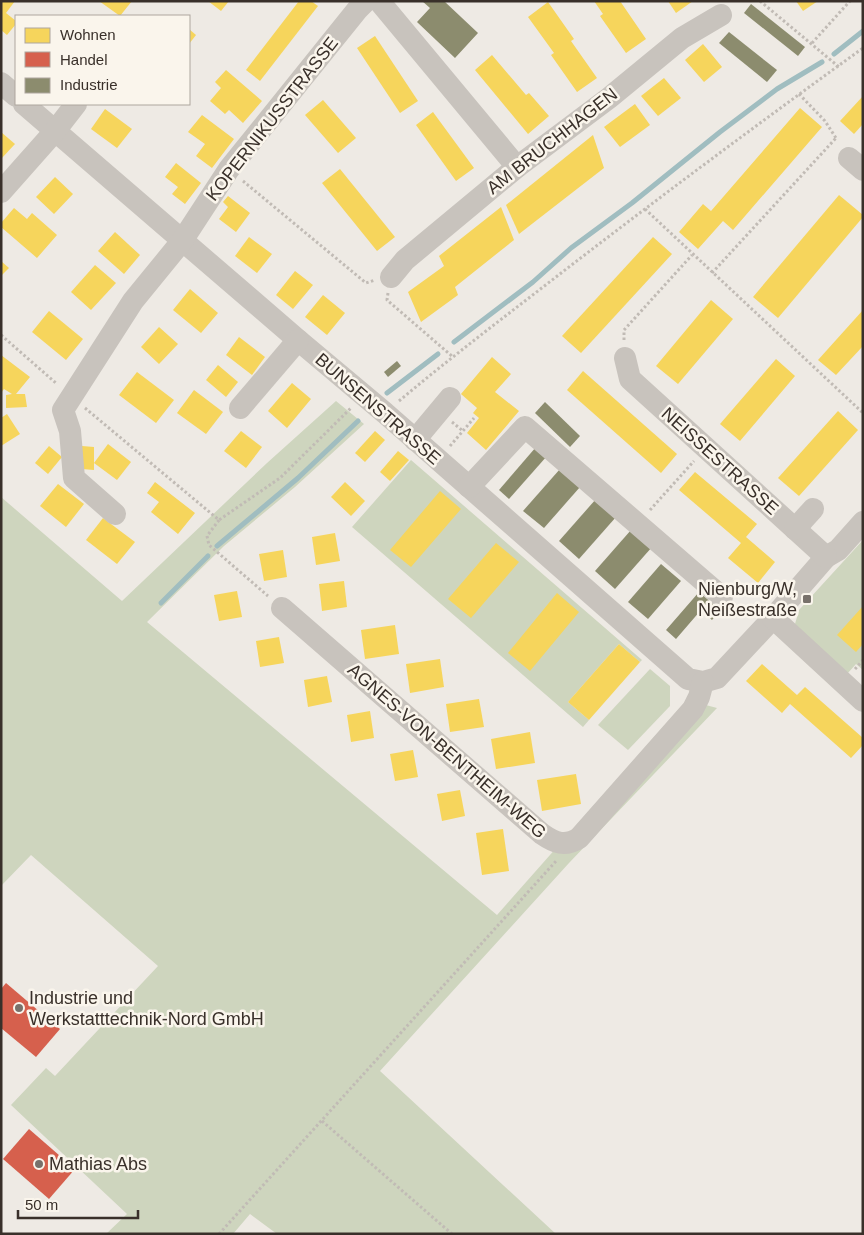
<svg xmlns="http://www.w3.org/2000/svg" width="864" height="1235" font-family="Helvetica,sans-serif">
<rect width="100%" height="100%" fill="#eeeae4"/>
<g fill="#ced5be">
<path d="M336 401 364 424 295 487 224 546 147 622 497 915 687 700 717 708 569 863 380 1071 556 1234H277L250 1214 233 1234H106L127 1214 11 1105 46 1068 55 1076 158 966 31 855 1 886V497L122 601 267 463Z"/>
<path d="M411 460 642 660 640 662 619 644 568 702 589 720 583 727 352 527Z"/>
<path d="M863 540V670L856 664 847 674 795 624 799 610Z"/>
<path d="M650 669 670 686V706L628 750 598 725Z"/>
</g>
<g fill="#f6d55c">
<path d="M1 1H15L6 13 16 21V24L7 35 1 30Z"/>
<path d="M99 1H132L120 16Z"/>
<path d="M208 1H229L221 11Z"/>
<path d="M299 1H311L318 6 260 81 246 70Z"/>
<path d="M594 1H620L646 39 626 53 600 16 603 14Z"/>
<path d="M668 1H693L676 13Z"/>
<path d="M796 1H818L803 11Z"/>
<path d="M548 2 574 39 571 41 597 78 577 92 551 55 554 53 528 17Z"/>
<path d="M189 29 196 35 189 44Z"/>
<path d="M375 36 418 101 400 113 357 48Z"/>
<path d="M703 44 722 67 704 82 685 60Z"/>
<path d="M492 55 526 95 529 93 549 116 528 134 475 70Z"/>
<path d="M226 70 262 101 243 123 229 110 225 114 210 101 221 88 215 82Z"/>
<path d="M664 78 681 98 658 116 641 96Z"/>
<path d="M863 96V124L854 134 840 121Z"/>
<path d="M323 100 356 138 338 153 305 115Z"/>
<path d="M635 104 650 125 620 147 604 127Z"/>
<path d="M800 108 822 127 733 230 723 221 698 249 679 232 703 204 711 211Z"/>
<path d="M105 109 132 129 117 148 91 129Z"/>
<path d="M433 112 474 168 456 181 416 125Z"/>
<path d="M202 115 234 139 212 168 196 156 205 144 188 132Z"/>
<path d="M1 132 15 144 1 159Z"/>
<path d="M593 135 604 168 519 234 506 205Z"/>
<path d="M176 163 201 183 185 204 172 194 178 187 165 177Z"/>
<path d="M340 169 395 237 377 251 322 183Z"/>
<path d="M55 177 73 194 54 214 36 197Z"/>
<path d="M839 195 863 215V217L778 318 753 297Z"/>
<path d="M228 196 250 213 236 232 219 219 228 207 223 202Z"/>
<path d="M501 207 514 240 455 287 458 295 421 322 408 292 444 266 439 256Z"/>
<path d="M14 208 27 219 32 213 57 235 37 258 1 227V223Z"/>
<path d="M115 232 140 255 124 274 98 251Z"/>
<path d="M249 237 272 254 257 273 235 256Z"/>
<path d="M653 237 672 254 581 353 562 336Z"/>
<path d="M1 261 9 268 1 276Z"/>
<path d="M95 265 116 283 91 310 71 292Z"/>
<path d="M295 271 313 285 293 309 276 295Z"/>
<path d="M190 289 218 313 201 333 173 310Z"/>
<path d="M323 295 345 313 327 335 305 317Z"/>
<path d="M711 300 733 319 678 384 656 366Z"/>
<path d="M863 310V346L836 375 818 360Z"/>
<path d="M49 311 83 339 66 360 32 332Z"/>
<path d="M159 327 178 344 159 364 141 347Z"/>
<path d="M239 337 265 357 252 375 226 355Z"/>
<path d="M1 355 30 377 16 394H25L27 407 6 408V395L12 394 4 389 1 393Z"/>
<path d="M492 357 511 374 495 392 519 411 486 450 467 433 479 418 473 413 477 408 461 394Z"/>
<path d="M776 359 795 376 740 441 720 424Z"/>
<path d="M218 365 238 382 226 397 206 380Z"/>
<path d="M583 371 677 454 661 473 567 390Z"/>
<path d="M137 372 174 400 156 423 119 395Z"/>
<path d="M292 383 311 399 287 428 268 411Z"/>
<path d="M194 390 223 412 206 434 177 413Z"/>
<path d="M838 411 858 430 799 496 778 478Z"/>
<path d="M7 414 20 434 1 446V418Z"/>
<path d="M241 431 262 447 246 468 224 451Z"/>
<path d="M375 431 385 440 365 462 355 453Z"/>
<path d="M108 444 131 462 117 480 94 463Z"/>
<path d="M49 446 62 457 48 474 35 463Z"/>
<path d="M82 446 94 447V470L82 469Z"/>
<path d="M398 451 409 460 390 481 380 472Z"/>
<path d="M695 472 757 524 746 537 775 562 758 583 728 558 741 543 679 490Z"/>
<path d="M155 482 195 513 178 534 151 512 159 502 147 493Z"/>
<path d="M345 482 365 501 351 516 331 497Z"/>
<path d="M58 484 84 504 66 527 40 506Z"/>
<path d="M440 491 461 509 411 567 390 550Z"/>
<path d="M103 518 135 542 117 564 86 540Z"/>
<path d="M335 533 340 561 316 565 312 537Z"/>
<path d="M496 543 519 562 471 618 448 599Z"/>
<path d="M283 550 287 577 264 581 259 554Z"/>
<path d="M344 581 347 607 322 611 319 584Z"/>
<path d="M237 591 242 617 219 621 214 595Z"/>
<path d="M557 593 579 612 530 671 508 653Z"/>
<path d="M863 606V644L856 652 837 635Z"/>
<path d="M395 625 399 654 365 659 361 630Z"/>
<path d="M279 637 284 663 260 667 256 641Z"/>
<path d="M619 644 640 662 589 720 568 702Z"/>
<path d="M440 659 444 687 410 693 406 664Z"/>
<path d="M762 664 797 695 805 687 863 738V745L851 758 790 704 782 713 746 681Z"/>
<path d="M327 676 332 702 308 707 304 680Z"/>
<path d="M479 699 484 727 450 732 446 704Z"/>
<path d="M370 711 374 738 351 742 347 715Z"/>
<path d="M530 732 535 763 496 769 491 739Z"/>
<path d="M413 750 418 777 395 781 390 754Z"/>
<path d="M576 774 581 804 542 811 537 780Z"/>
<path d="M460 790 465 816 442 821 437 794Z"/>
<path d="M503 829 509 871 482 875 476 833Z"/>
</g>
<g fill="#d6604d">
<path d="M6 983 60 1029 36 1057 1 1028V989Z"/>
<path d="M29 1129 75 1169 49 1199 3 1159Z"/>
</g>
<g fill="#8c8c6e">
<path d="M422 1H444L478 33 455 58 417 22 430 8Z"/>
<path d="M751 4 805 47 798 56 744 13Z"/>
<path d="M729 32 777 70 767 82 719 43Z"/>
<path d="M397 361 401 366 388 377 384 372Z"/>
<path d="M545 402 580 436 570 447 535 413Z"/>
<path d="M536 447 547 456 509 499 499 490Z"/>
<path d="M560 469 580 487 544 528 523 511Z"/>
<path d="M596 499 616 517 579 559 559 541Z"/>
<path d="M631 530 652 547 615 589 595 571Z"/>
<path d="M661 564 681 581 648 619 628 602Z"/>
<path d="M699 592 720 610 712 620 701 610 676 639 666 630Z"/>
</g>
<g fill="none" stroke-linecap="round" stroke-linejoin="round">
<g stroke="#a0bdc0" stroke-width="5">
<path d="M834 54 863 31"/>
<path d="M454 342 533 282 571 248 632 203 720 132 777 89 822 62"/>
<path d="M387 393 438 354"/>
<path d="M217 546 298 478 358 421"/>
<path d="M161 603 208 556"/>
</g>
<g stroke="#c1bbb5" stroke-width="3" stroke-dasharray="2.5 2.5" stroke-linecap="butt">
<path d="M760 1 839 67"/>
<path d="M812 43 850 1"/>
<path d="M799 94 825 121 836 138"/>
<path d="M243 181 366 283 375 280"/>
<path d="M645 209 863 413"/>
<path d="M712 273 836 138"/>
<path d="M388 293 387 300 453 357"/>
<path d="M1 335 57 384"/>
<path d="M624 340V330L692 255"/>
<path d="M399 401C450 358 503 318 556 277 657 199 759 123 863 48"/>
<path d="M85 408 219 520 280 478 351 408"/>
<path d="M452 422 463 431"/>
<path d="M450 446 474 418"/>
<path d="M650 510 694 461"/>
<path d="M219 520 207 536 209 545 268 596"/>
<path d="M855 669 863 660"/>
<path d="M322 1121 452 1234"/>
<path d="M219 1234 557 860"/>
</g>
<g stroke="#c8c3bd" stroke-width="22">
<path d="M379 1 517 167"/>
<path d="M1 83 16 96"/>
<path d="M24 104 298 340 385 413 688 679 703 682 717 678 773 618 826 557 838 550 863 522"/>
<path d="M849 158 863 170"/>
<path d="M1 192 55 131 76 104"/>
<path d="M391 277 405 260 517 167 609 98 682 38 721 15"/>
<path d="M625 358 630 379 826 557"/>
<path d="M240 408 298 340"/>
<path d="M415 440 450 398"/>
<path d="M469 487 525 427 722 597"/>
<path d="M115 514 74 478 70 431 63 410 133 301 182 241 229 169 357 10 366 1"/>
<path d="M795 529 813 509"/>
<path d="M282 608 542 834C555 843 565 847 579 838L693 709 699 697 703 682"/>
<path d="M773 618 863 701"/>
</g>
</g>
<g fill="#78716b" stroke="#faf5ec" stroke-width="2">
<rect x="802" y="594" width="10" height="10" rx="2.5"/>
<circle cx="19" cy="1008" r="5"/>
<circle cx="39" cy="1164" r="5"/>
</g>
<g text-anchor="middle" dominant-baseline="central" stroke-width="5" stroke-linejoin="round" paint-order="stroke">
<g font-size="18" fill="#39302a" stroke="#faf5ec">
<text transform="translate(272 119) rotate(-52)">KOPERNIKUSSTRASSE</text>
<text transform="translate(552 141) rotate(-38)">AM BRUCHHAGEN</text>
<text transform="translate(378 409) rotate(41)">BUNSENSTRASSE</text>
<text transform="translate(720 461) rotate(42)">NEISSESTRASSE</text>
<text transform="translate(447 751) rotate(41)">AGNES-VON-BENTHEIM-WEG</text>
</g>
<g font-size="18" fill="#39302a" stroke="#faf5ec" text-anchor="start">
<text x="797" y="589" text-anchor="end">Nienburg/W,<tspan x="797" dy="21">Neißestraße</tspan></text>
<text x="29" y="998">Industrie und<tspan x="29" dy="21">Werkstatttechnik-Nord GmbH</tspan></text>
<text x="49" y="1164">Mathias Abs</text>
</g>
</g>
<rect width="864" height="1235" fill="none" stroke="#39302a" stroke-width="5"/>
<rect x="15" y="15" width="175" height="90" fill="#faf5ec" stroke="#ada69e"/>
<rect x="25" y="28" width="25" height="15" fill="#f6d55c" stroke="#ada69e"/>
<text x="60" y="40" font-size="15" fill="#39302a">Wohnen</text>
<rect x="25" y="52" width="25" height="15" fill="#d6604d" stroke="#ada69e"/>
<text x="60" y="65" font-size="15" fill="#39302a">Handel</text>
<rect x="25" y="78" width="25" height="15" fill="#8c8c6e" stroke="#ada69e"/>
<text x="60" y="90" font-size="15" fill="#39302a">Industrie</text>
<path d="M18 1210v8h120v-8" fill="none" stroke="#39302a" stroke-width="2.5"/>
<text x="25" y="1210" font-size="15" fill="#39302a" stroke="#faf5ec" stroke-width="4" paint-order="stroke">50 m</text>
</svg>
